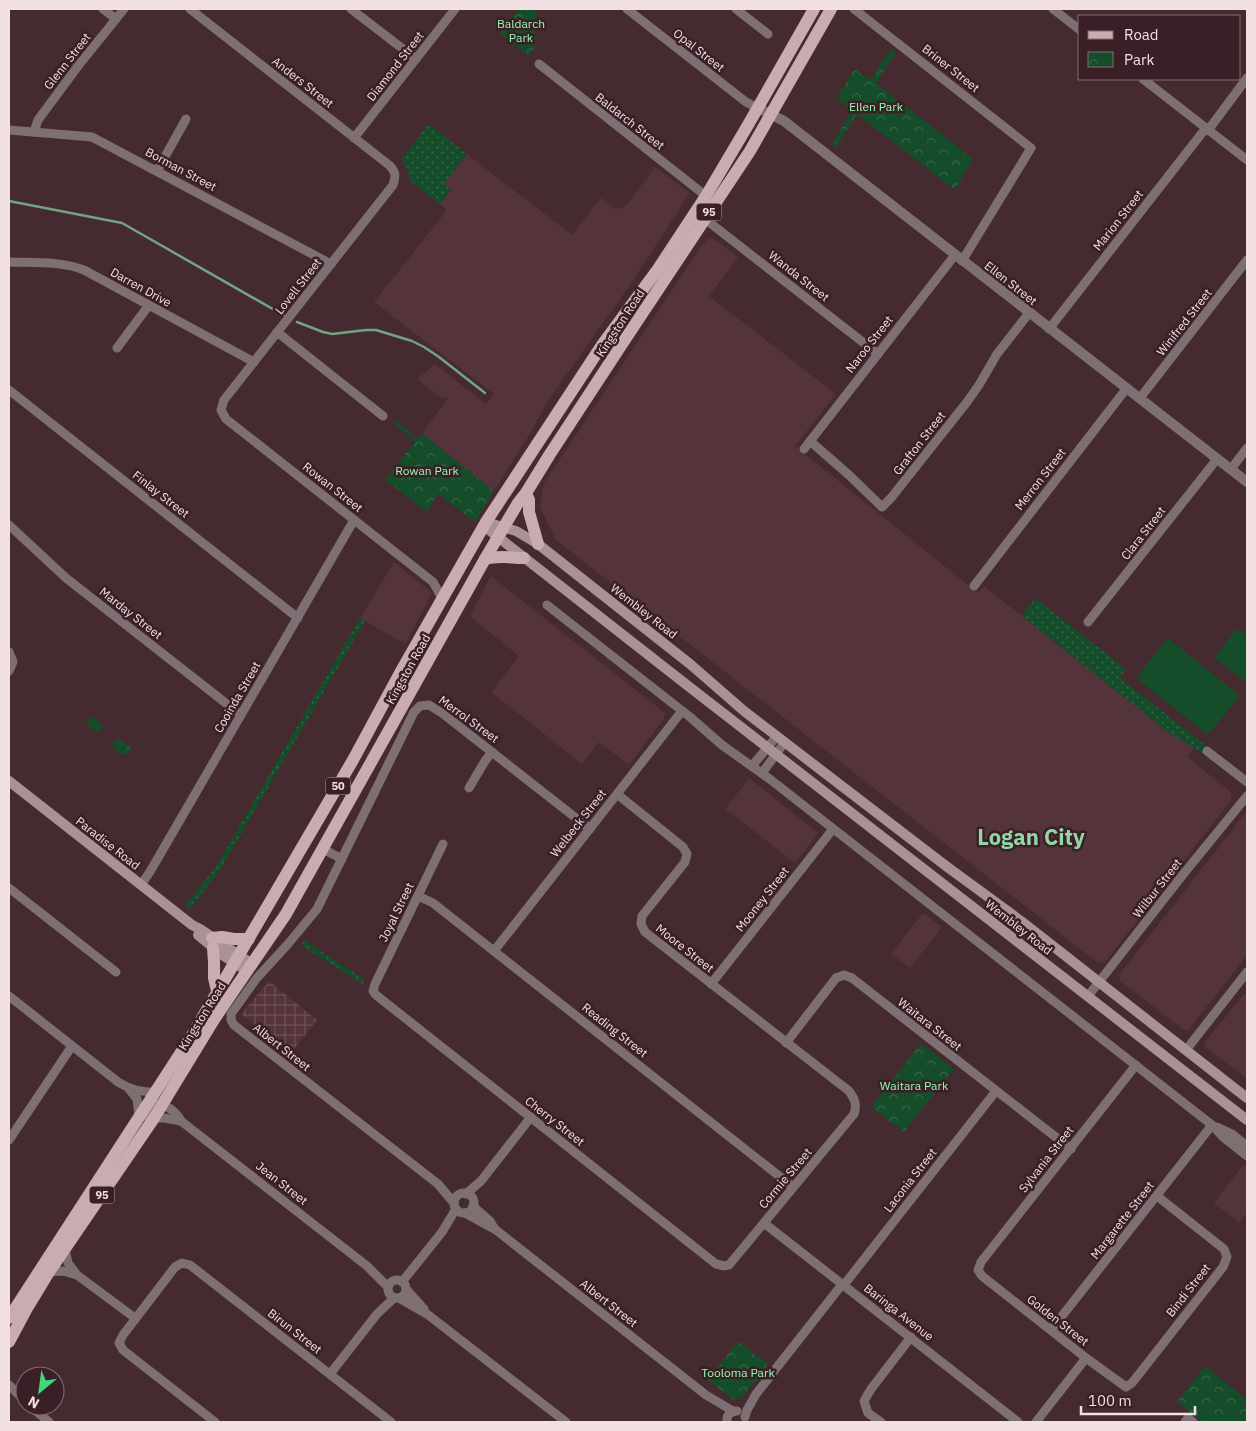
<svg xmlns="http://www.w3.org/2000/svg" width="1256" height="1431" font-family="'IBM Plex Sans',sans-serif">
<defs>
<pattern id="industrial-grid" width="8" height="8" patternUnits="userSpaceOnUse" patternTransform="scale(1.25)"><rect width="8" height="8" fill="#55333b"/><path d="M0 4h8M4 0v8" fill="none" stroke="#6e5057"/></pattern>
<pattern id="grass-dots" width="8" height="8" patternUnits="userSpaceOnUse" patternTransform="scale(1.25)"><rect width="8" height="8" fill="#154c2a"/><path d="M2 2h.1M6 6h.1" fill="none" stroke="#386649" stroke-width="1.8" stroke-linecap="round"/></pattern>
<pattern id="park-crowns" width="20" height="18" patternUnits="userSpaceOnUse" patternTransform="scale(1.25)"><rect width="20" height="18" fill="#154c2a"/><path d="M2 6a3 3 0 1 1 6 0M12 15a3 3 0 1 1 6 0" fill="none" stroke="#386649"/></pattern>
</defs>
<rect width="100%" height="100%" fill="#452a30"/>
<g fill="#55333b">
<path d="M467 154 572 235 601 198 615 209 625 207 655 167 690 193 632 282 550 398 528 437 494 491 422 433 449 397 443 399 417 379 435 364 486 404 494 394 374 302 447 210 440 204 451 190 444 184Z"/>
<path d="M708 239H714L738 257 709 296 836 394 795 446 978 593 984 586 1169 733 1195 748 1187 757 1231 792V800L1106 961 1098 963 556 540 540 507 544 483 702 245Z"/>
<path d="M394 562 431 592 430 597 405 644 360 618Z"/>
<path d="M491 576 665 713 664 719 629 765 599 742 582 764 491 692 519 656 470 616Z"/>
<path d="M749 778 818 833 795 863 725 809Z"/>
<path d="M1247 811V955L1190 1028 1187 1030H1184L1120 981 1119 975Z"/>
<path d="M923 913 942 927 910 968 891 954Z"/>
<path d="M1245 993 1247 995V1079L1205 1046V1042Z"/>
<path d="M1243 1165 1247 1168V1212L1239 1223 1214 1203Z"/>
</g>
<path fill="url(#industrial-grid)" d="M269 981 317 1020 291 1053 241 1014Z"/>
<g fill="url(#grass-dots)">
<path d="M429 124 467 154 444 184 451 190 440 204 409 180 408 170 401 159Z"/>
<path d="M396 420 417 439 415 442 394 423Z"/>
<path d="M1035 598 1126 669 1120 678 1209 748 1204 754 1169 733 1022 616Z"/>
<path d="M360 618 365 621 220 870 190 909 185 905 215 868Z"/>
<path d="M304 940 365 980 362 984 301 945Z"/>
</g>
<g fill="url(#park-crowns)">
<path d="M519 9H535L536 47 528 56 500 33Z"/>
<path d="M891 48 896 52 876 83 973 159 955 190 857 114 836 148 832 145 852 110 837 98 854 69 870 80Z"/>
<path d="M422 433 494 491 475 522 438 494 427 512 385 480Z"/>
<path d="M117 739H120L132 749 128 753 121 755 113 748 114 742Z"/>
<path d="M921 1043 954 1069 904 1132 872 1108 875 1102Z"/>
<path d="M738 1341 768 1364 742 1398 733 1400 708 1380Z"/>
<path d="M1205 1366 1247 1400V1422H1202L1177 1402Z"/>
</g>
<g fill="#154c2a">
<path d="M1237 628 1247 636V683L1214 658Z"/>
<path d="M1168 638 1240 696 1208 735 1136 678Z"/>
<path d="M91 716 98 720 103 726 100 731H95L87 725 88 720Z"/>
</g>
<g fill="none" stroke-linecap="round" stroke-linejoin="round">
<g stroke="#71a581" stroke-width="2.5">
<path d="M9 201 122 223 285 316"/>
<path d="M297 322 323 332 332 334 366 330H376L412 341 424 347 439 357 485 393"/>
</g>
<g stroke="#7e7072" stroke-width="9">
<path d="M103 9 116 19"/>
<path d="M190 9 389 165C396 172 396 176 393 185L224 400 221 410 226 419 433 582 442 598"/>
<path d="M351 9 416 59"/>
<path d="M627 9 746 102 758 108"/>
<path d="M736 9 768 34"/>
<path d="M854 9 1031 148 962 261"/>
<path d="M1053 9 1080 30"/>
<path d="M539 64 706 196"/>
<path d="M1143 79 1247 160"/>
<path d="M9 130 92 137 331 264"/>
<path d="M34 132 38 120 78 66 124 9"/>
<path d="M354 138 455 9"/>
<path d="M157 171 186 119"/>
<path d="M705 219 878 354"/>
<path d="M9 262C33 263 61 261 84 270L254 362"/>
<path d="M1049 329 1202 133 1212 125 1247 78"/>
<path d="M277 332 383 416"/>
<path d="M117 348 149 305"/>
<path d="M9 390 298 618"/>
<path d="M1140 398 1247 260"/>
<path d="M810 441 849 475 882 507 891 498 967 402 979 385 997 354 1029 313"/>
<path d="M804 449 955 255"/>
<path d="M1231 469 1247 448"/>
<path d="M9 525 66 578 241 715"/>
<path d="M974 586 1126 389"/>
<path d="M547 605 690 717 722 745 771 780 1212 1125 1223 1137 1247 1156"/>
<path d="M1088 622 1217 459"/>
<path d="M9 652 13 662 9 671"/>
<path d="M1207 751 1247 782"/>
<path d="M752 766 777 736"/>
<path d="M762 773 785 742"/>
<path d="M469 788 485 761 492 752"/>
<path d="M443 844 375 984 373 991 376 995 716 1264 725 1266 729 1265 854 1114C857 1105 855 1099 849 1091L645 932 641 924 642 916 685 862 687 854 683 847 617 794"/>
<path d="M323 849 342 859"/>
<path d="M141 885 151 870 354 520"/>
<path d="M9 888 116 972"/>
<path d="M418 896 433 903 793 1187"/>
<path d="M494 951 682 711"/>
<path d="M711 984 833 829"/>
<path d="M9 996 118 1082C131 1090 141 1092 156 1092"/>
<path d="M1088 996 1185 872 1247 796"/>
<path d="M786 1043 836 978 844 975 852 978 1071 1149"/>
<path d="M1186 1050 1247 972"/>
<path d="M1136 1065 981 1262 978 1270 982 1276 1086 1358 1126 1387 1132 1383 1223 1267 1227 1257 1224 1249 1157 1196"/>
<path d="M129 1089 137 1099 139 1117 148 1115 153 1107 159 1104C169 1106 177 1113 181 1121L367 1266 388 1287"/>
<path d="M154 1118H164L181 1121"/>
<path d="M1217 1127 1232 1134 1247 1146"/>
<path d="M9 1140 72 1046"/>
<circle cx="464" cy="1203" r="10"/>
<path d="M466 1194 481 1181 531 1117"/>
<path d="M454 1203 438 1184 234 1025 231 1020V1014L256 979 288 944 317 909 414 712 420 706 429 705 442 713 590 829"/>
<path d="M473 1206 490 1221 494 1228"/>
<path d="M465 1213 496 1230 706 1395 733 1411"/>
<path d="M764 1223 1018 1422"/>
<path d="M65 1249 68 1263 77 1275 135 1318"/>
<path d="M49 1272 63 1271 77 1275"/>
<circle cx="397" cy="1289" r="9"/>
<path d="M402 1282 442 1232 456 1209"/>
<path d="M406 1289 424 1309"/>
<path d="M399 1298 427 1314 566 1422"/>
<path d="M1051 1330 1212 1125"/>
<path d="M330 1374 377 1314 394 1298"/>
<path d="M9 1385 25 1401"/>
<path d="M30 1406 49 1422"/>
<path d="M745 1417 747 1410 756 1394 840 1287 847 1281 996 1091"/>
<path d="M215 1422 123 1350 119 1343 123 1335 175 1267 182 1263 190 1265 391 1422"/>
<path d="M727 1422C726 1416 730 1411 737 1411"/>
<path d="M881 1422 868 1413 864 1401 871 1389 911 1337"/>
<path d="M1036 1422 1086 1358"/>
<path d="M1185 1422 1188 1418 1193 1422"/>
</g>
<path stroke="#7e7072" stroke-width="10" d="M758 108 784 121 1247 482"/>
<g stroke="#a99296" stroke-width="10">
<path d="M486 522 516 531 538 544 690 664 744 711 946 866 1021 921 1247 1098"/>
<path d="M484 526 692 689 1247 1120"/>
<path d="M9 781 192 925 200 929 252 964"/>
<path d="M198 935 224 956 247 971"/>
</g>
<g stroke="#c9acb2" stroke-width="12">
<path d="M526 493 529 500V512L538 544"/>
<path d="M485 559C499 555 510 558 524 558"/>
<path d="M212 938 222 937 234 939H249"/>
<path d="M213 948 214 962V978L217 991"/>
<path d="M9 1318 191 1037 353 760 400 673 486 522 602 345 658 269 706 196 748 125 814 9"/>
<path d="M9 1342 26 1310 49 1272 154 1118 215 1018 286 914 485 559 518 503 526 493 550 454 624 341 750 151 831 9"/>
</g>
</g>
<g text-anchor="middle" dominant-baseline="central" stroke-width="5" stroke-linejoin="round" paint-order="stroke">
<g fill="#3a2026" stroke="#bba6aa" stroke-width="1">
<rect x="696.5" y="203.5" width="25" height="17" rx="4"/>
<rect x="325.5" y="777.5" width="25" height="17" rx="4"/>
<rect x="89.5" y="1186.5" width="25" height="17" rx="4"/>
</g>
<g font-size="11" font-weight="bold" fill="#f2e0e3">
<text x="709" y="212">95</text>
<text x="338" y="786">50</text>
<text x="102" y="1195">95</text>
</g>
<g font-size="12" fill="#90fcb1" stroke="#3a2026">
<text x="521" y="23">Baldarch<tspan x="521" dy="14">Park</tspan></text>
<text x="876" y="106">Ellen Park</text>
<text x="427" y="470">Rowan Park</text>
<text x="914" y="1085">Waitara Park</text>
<text x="738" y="1372">Tooloma Park</text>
</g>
<g font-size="12" fill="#f2e0e3" stroke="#3a2026">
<text transform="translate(699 50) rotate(38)">Opal Street</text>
<text transform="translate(67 61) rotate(-52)">Glenn Street</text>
<text transform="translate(395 66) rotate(-52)">Diamond Street</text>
<text transform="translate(951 68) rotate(38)">Briner Street</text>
<text transform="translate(303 82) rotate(38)">Anders Street</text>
<text transform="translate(630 121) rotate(38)">Baldarch Street</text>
<text transform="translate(181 169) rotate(28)">Borman Street</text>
<text transform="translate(1118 220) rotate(-52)">Marion Street</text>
<text transform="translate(799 276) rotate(38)">Wanda Street</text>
<text transform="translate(1011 283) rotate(38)">Ellen Street</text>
<text transform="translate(298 286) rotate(-52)">Lovell Street</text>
<text transform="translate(141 287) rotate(29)">Darren Drive</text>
<text transform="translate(1184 322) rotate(-52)">Winifred Street</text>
<text transform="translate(620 323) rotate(-57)">Kingston Road</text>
<text transform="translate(869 344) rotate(-52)">Naroo Street</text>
<text transform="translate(919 443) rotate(-52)">Grafton Street</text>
<text transform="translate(1040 479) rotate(-52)">Merron Street</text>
<text transform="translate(333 487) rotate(38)">Rowan Street</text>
<text transform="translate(161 494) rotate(38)">Finlay Street</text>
<text transform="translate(1143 533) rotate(-52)">Clara Street</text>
<text transform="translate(644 611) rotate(38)">Wembley Road</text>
<text transform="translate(131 613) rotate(38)">Marday Street</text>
<text transform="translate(408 669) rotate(-61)">Kingston Road</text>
<text transform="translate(237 697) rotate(-60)">Cooinda Street</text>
<text transform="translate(469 719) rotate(36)">Merrol Street</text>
<text transform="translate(578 823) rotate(-52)">Welbeck Street</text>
<text transform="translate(108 843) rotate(38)">Paradise Road</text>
<text transform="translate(1157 888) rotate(-52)">Wilbur Street</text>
<text transform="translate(762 899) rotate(-52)">Mooney Street</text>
<text transform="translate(396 912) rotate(-64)">Joyal Street</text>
<text transform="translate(1019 927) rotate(38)">Wembley Road</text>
<text transform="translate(685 948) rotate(38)">Moore Street</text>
<text transform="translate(202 1016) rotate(-58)">Kingston Road</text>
<text transform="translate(930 1024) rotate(38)">Waitara Street</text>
<text transform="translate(615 1030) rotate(38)">Reading Street</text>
<text transform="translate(282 1047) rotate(38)">Albert Street</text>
<text transform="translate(555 1121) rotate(38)">Cherry Street</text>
<text transform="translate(1046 1159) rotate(-52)">Sylvania Street</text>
<text transform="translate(785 1178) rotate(-50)">Cormie Street</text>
<text transform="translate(910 1180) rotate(-52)">Laconia Street</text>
<text transform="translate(282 1183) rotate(38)">Jean Street</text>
<text transform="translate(1122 1220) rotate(-52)">Margarette Street</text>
<text transform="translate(1188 1290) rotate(-52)">Bindi Street</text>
<text transform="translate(609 1303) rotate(38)">Albert Street</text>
<text transform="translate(899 1312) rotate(38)">Baringa Avenue</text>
<text transform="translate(1058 1320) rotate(38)">Golden Street</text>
<text transform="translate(295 1331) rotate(38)">Birun Street</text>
</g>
<g font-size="22" font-weight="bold" fill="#91d7a5" stroke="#3a2026">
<text x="1031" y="836">Logan City</text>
</g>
</g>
<rect width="1256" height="1431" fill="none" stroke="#f2e0e3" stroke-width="20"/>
<rect x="1078" y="15" width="162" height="65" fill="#3a2026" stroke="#846d72"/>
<rect x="1088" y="31" width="25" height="8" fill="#c9acb2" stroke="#846d72"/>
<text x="1124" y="40" font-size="15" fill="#f2e0e3">Road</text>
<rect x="1088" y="52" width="25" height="15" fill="url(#park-crowns)" stroke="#846d72"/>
<text x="1124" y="65" font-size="15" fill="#f2e0e3">Park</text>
<g transform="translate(40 1391) rotate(209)"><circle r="24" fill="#3a2026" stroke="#846d72"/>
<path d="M0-4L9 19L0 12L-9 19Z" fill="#40d77c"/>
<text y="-8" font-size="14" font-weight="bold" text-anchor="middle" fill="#f2e0e3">N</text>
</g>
<path d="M1081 1406v8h114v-8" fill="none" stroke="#f2e0e3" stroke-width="2.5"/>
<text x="1088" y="1406" font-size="15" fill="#f2e0e3" stroke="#3a2026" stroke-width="4" paint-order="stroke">100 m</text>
</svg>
